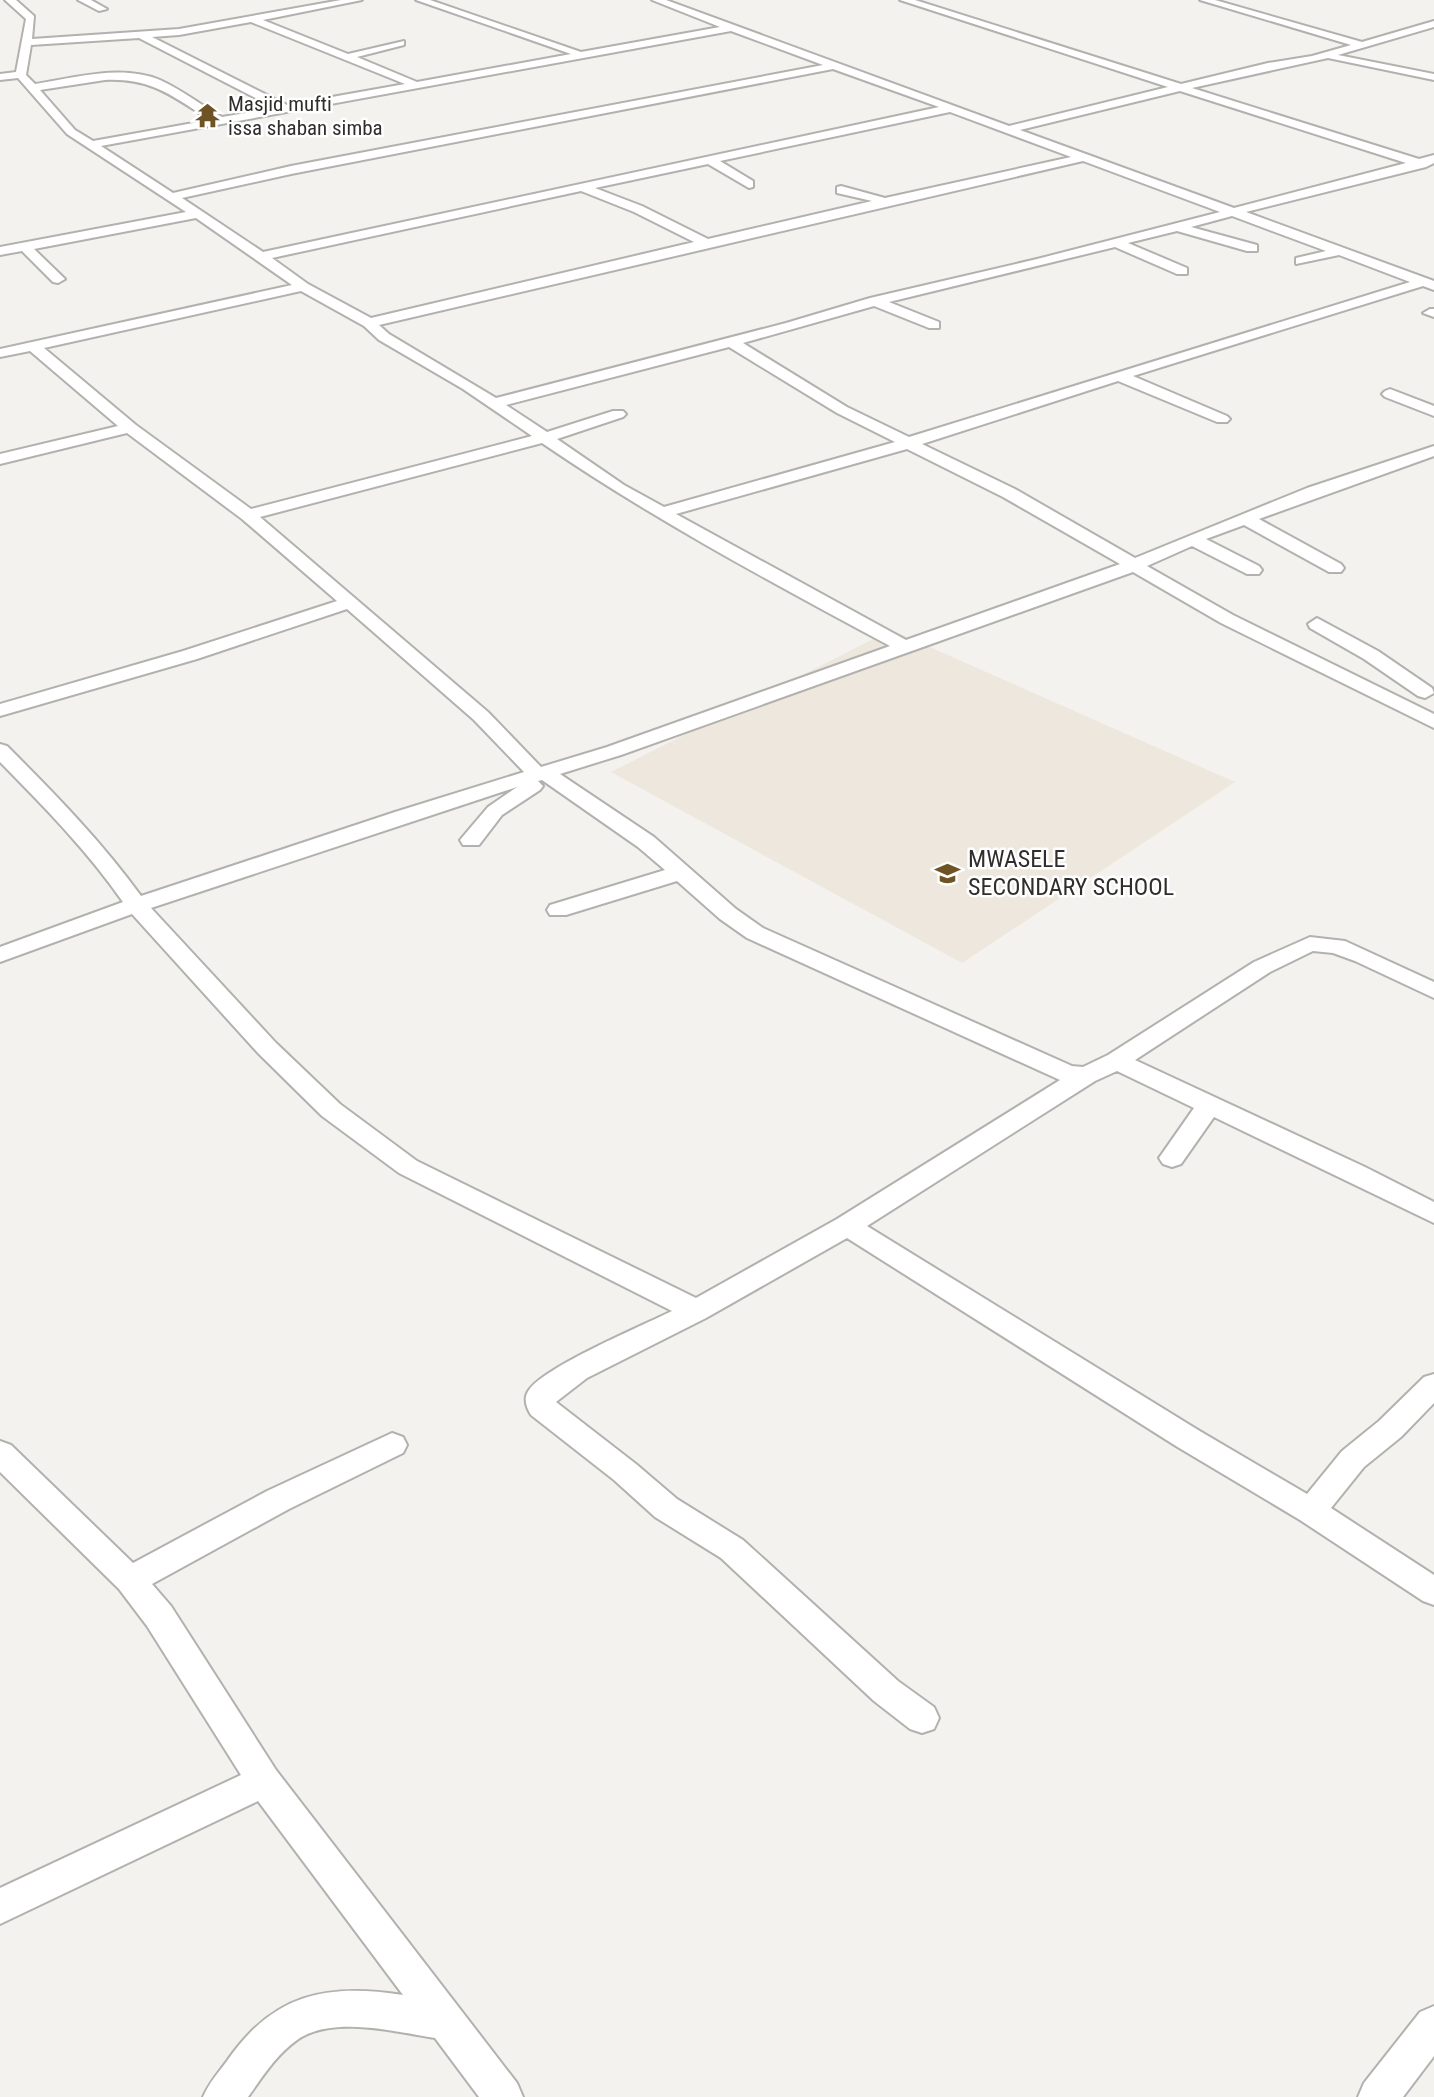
<svg xmlns="http://www.w3.org/2000/svg" width="1434" height="2097" font-family="'Roboto Condensed',sans-serif">
<rect width="100%" height="100%" fill="#f4f2ee"/>
<path fill="#ede7dd" d="M891 630 1235 782 962 963 611 772Z"/>
<g fill="none" stroke-linecap="round" stroke-linejoin="round">
<defs>
<g id="street">
<path d="M5 0H16L34 16 32 39 179 29 341 0H362L263 20 348 54 404 41V45L357 57 417 82 571 54 416 0H430L581 52 720 27 652 0H666L1009 126 1168 87 900 0H915L1181 84 1268 63 1312 56 1351 45 1200 0H1215L1362 42 1434 21V27L1338 55 1434 74V80L1328 58 1192 88 1419 159 1434 155V163L1426 167 1246 212 1434 281V290L1423 286 1133 376 1227 416 1230 419 1227 422H1217L1118 381 922 444 1015 489 1135 558 1307 488 1434 446V456L1259 519 1341 564 1344 568 1341 572H1329L1244 525 1206 539 1259 566 1262 570 1259 574H1247L1192 546 1147 566 1233 615 1434 714V728L1221 623 1133 572 621 755 560 774 654 837 736 909 763 928 1072 1066 1083 1067 1108 1055 1254 962 1310 937 1345 941 1434 982V998L1355 961 1333 953 1313 951 1270 972 1135 1060 1365 1167 1434 1202V1223L1214 1117 1181 1164 1172 1167 1163 1164 1159 1158 1194 1108 1117 1071 1095 1081 867 1226 1198 1430 1307 1494 1342 1451 1379 1421 1424 1377 1434 1374V1403L1401 1437 1364 1467 1331 1508 1434 1575V1605L1423 1601 1300 1520 1176 1446 847 1238 706 1318 587 1378 556 1402 636 1464 677 1499 743 1540 898 1681 934 1707 939 1718 934 1729 922 1733 910 1729 874 1701 721 1558 655 1517 614 1480 531 1415C526 1407 523 1398 529 1390 546 1366 642 1326 672 1311L399 1173 322 1116 258 1053 132 914 0 962V947L123 902C87 850 44 807 0 762V744L7 746C55 794 101 841 141 896L395 812 524 772 474 720 347 609 197 659 0 716V704L183 651 337 601 242 519 127 433 0 464V454L118 426 30 351 0 357V349L292 285 196 218 34 249 65 279 58 283 53 282 22 251 0 255V247L186 212 67 134 18 78 0 80V74L16 72 26 19ZM251 22 405 84 287 105 152 37 179 35ZM731 31 823 65 291 166 173 193 101 146ZM139 38 275 108 222 117C201 105 182 90 160 80 121 64 75 78 35 84L26 75 31 45ZM833 69 939 107 263 252 182 198 291 174ZM105 80C152 78 172 96 210 120L93 141 75 130 40 90ZM1180 91 1406 163 1234 208 1020 130ZM950 112 1071 157 885 198 841 186 837 187V193L872 201 708 239 642 206 595 188 708 164 749 188 753 187V181L720 161ZM1083 161 1220 212 1037 259 870 298 786 323 496 398 389 334 379 325ZM581 191 634 212 694 242 371 318 308 284 272 258ZM1232 216 1326 251 1296 258V264L1339 255 1410 282 909 437 847 407 743 343 874 306 929 328H939V322L889 302 1115 247 1177 274H1187V268L1128 243 1177 231 1247 251H1257V245L1191 227ZM301 291 364 326 379 340 463 389 532 436 251 509 136 425 44 348ZM729 347 837 413 895 442 664 507 624 485 557 439 623 417 626 414 623 411H613L547 432 506 405ZM542 443C653 519 771 582 890 646L607 747 541 767 488 712 260 517ZM907 449 1003 497 1120 564 906 640 676 514ZM542 780 638 847 665 870 550 905 547 910 550 915H566L677 881 720 919 747 938 1060 1080 837 1219 696 1298 417 1161 340 1104 276 1043 151 908 517 787 488 807 460 840 463 845H479L502 815 540 790 543 786 538 781Z"/>
<path d="M78 0H91L107 9 99 11Z"/>
<path d="M1430 309H1434V317L1423 313Z"/>
<path d="M1390 389 1434 406V416L1385 397 1382 394 1385 391Z"/>
<path d="M1317 618 1378 651 1432 688 1434 693 1425 698 1418 696 1364 659 1310 628 1308 624Z"/>
<path d="M392 1433 403 1437 407 1445 403 1453 289 1509 152 1584 171 1606 276 1770 517 2083 523 2097H479L435 2038C396 2032 332 2015 297 2040 276 2055 263 2076 248 2097H203C209 2083 218 2073 227 2061 273 1994 326 1983 403 1995L258 1801 0 1924V1888L241 1775 147 1626 119 1589 0 1472V1441L11 1445 133 1563 267 1491Z"/>
<path d="M1434 2006V2056L1403 2097H1358L1364 2083 1420 2012Z"/>
</g>
</defs>
<use href="#street" stroke="#b3b1ae" stroke-width="4"/>
<use href="#street" fill="#fff" fill-rule="evenodd"/>
</g>
<defs>
<symbol id="temple-bare" viewBox="-9 -9 18 18"><path d="M0-6L5-2H3V0L6.5 2.5H4V6H1.5V3h-3V6H-4V2.5H-6.5L-3 0V-2H-5Z" fill="#6e5425" stroke="#fff" stroke-width="2.5" paint-order="stroke"/></symbol>
<symbol id="school-bare" viewBox="-9 -9 18 18"><path d="M0-5L7-2L0 1L-7-2ZM-4 1L0 2.5L4 1V4Q0 6-4 4Z" fill="#6e5425" stroke="#fff" stroke-width="2.5" paint-order="stroke"/></symbol>
</defs>
<g fill-rule="evenodd">
<use href="#temple-bare" x="190" y="98" width="35" height="35"/>
<use href="#school-bare" x="930" y="856" width="35" height="35"/>
</g>
<g text-anchor="middle" dominant-baseline="central" stroke-width="5" stroke-linejoin="round" paint-order="stroke">
<g font-size="21" fill="#2f2e2d" stroke="#fff" text-anchor="start">
<text x="228" y="104">Masjid mufti<tspan x="228" dy="24">issa shaban simba</tspan></text>
</g>
<g font-size="24" fill="#2f2e2d" stroke="#fff" text-anchor="start">
<text x="968" y="859">MWASELE<tspan x="968" dy="28">SECONDARY SCHOOL</tspan></text>
</g>
</g>
</svg>
